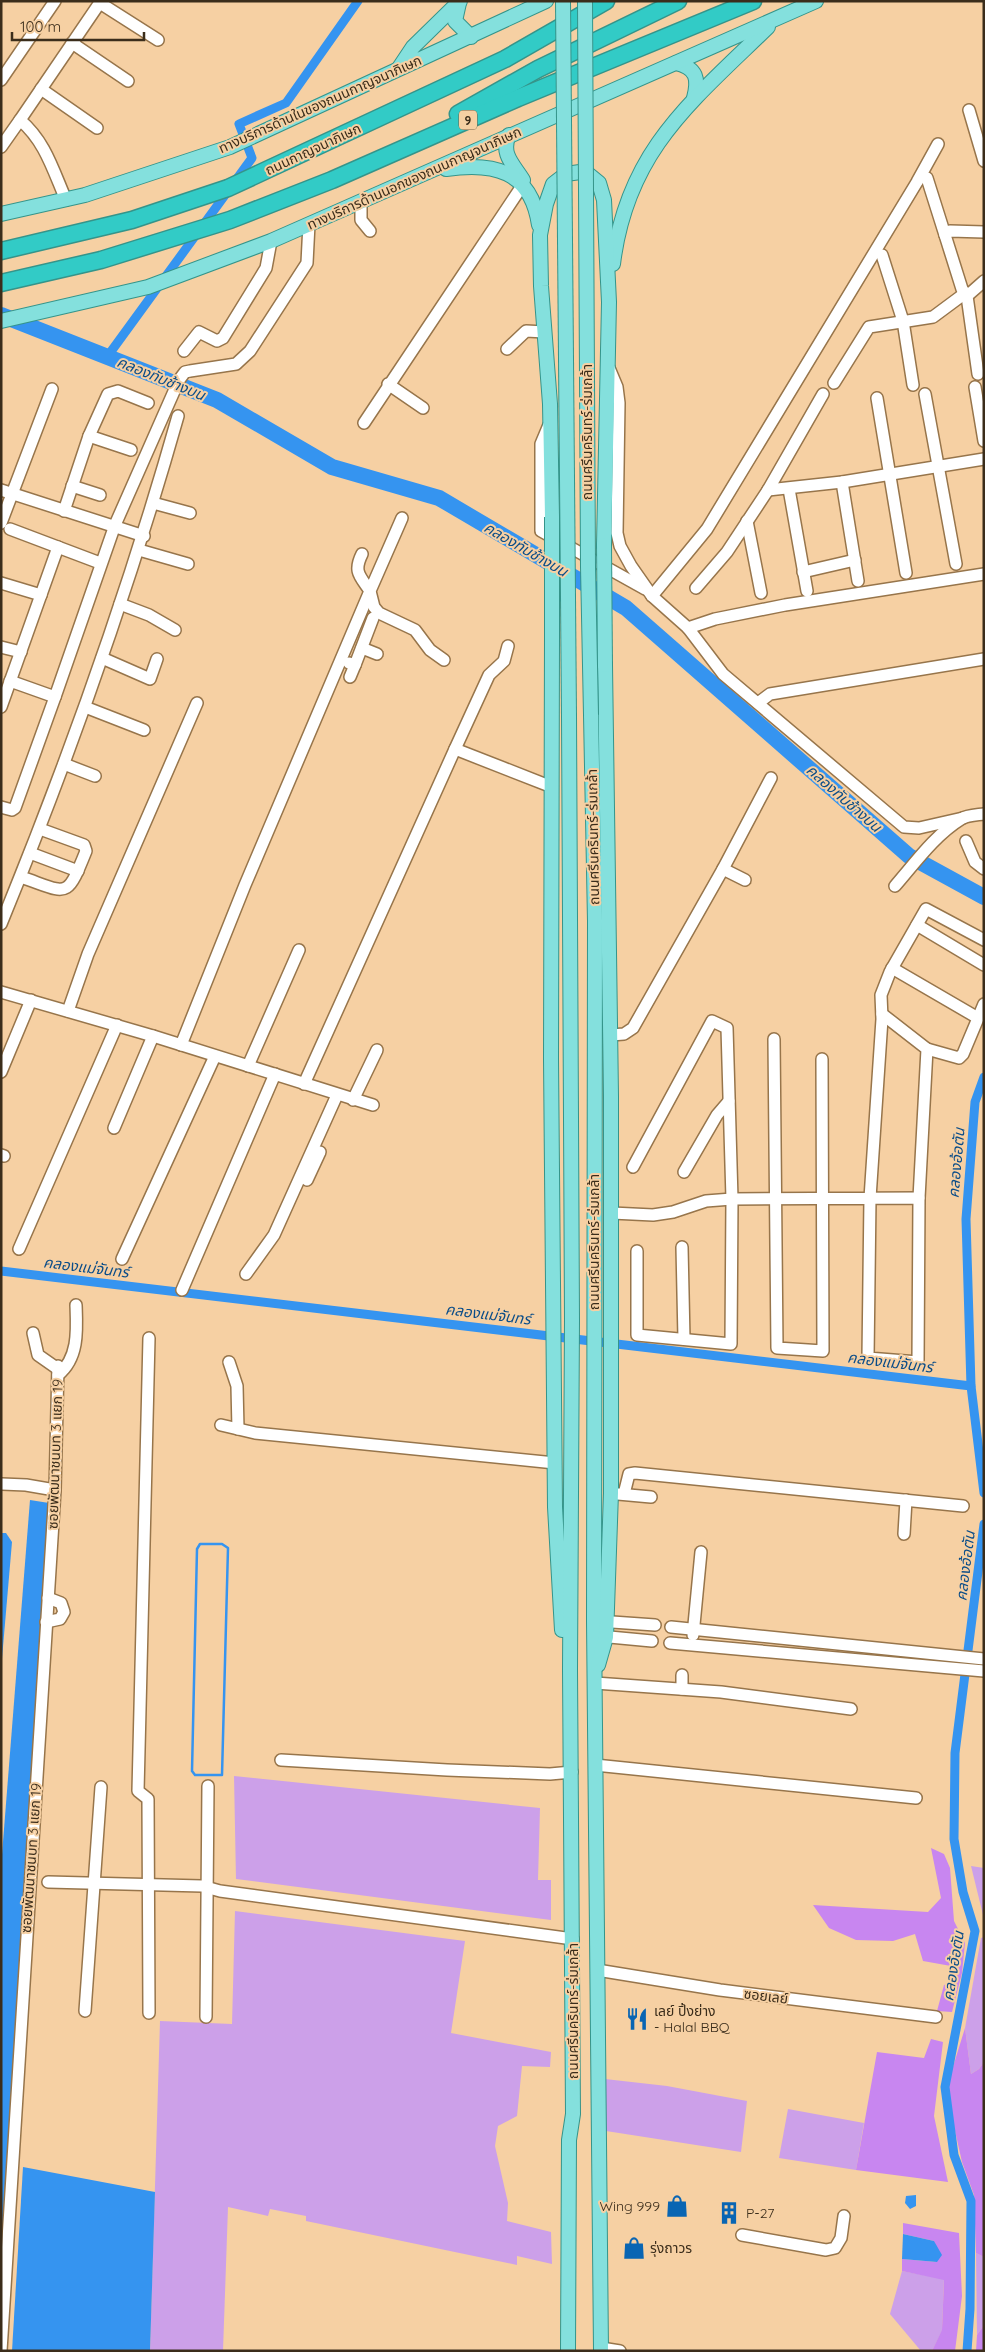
<svg xmlns="http://www.w3.org/2000/svg" width="985" height="2352" font-family="Quicksand,'Noto Sans Thai',sans-serif">
<rect width="100%" height="100%" fill="#f6d0a3"/>
<g fill="#cca0e9">
<path d="M234 1776 540 1808 538 1880H551V1920L236 1879Z"/>
<path d="M971 1866 984 1868V1919Z"/>
<path d="M235 1911 465 1941 451 2033 551 2052 550 2067 522 2066 517 2116 498 2126 495 2146 508 2203 507 2221 551 2232 552 2264 517 2256V2265L306 2221V2216L270 2209 268 2216 228 2207 223 2351H150L160 2021 232 2024Z"/>
<path d="M984 1937V2062L979 2069 971 2074 965 2028 981 1938Z"/>
<path d="M605 2079 667 2086 747 2101 741 2152 606 2131Z"/>
<path d="M788 2109 864 2123 856 2170 779 2158Z"/>
<path d="M976 2253 984 2257V2325L977 2335Z"/>
<path d="M902 2271 944 2279 942 2331 932 2351H921L890 2314Z"/>
</g>
<g fill="#c886f0">
<path d="M931 1848 944 1854 950 1868 954 1921 965 1943 962 1973 952 2012 937 2011 944 1985 951 1982V1966L923 1961 915 1934 893 1941 856 1940 829 1928 813 1905 928 1912 941 1898Z"/>
<path d="M965 2028 971 2074 979 2069 984 2062V2257L976 2253 974 2195 962 2162 953 2122 948 2083Z"/>
<path d="M931 2039 943 2042 934 2116 948 2182 856 2170 877 2052 924 2058Z"/>
<path d="M903 2223 959 2233 962 2296 955 2351H932L942 2330 944 2280 902 2271V2259L937 2262 934 2241 903 2234Z"/>
<path d="M984 2325V2351H976L977 2335Z"/>
</g>
<g fill="#3594f0">
<path d="M30 1500 49 1503 1 2265V1867Z"/>
<path d="M1 1533H6L12 1542 1 1670Z"/>
<path d="M23 2167 155 2192 150 2351H12Z"/>
<path d="M916 2195V2206L910 2209 905 2203 906 2196Z"/>
<path d="M903 2234 934 2241 942 2255 937 2262 902 2259Z"/>
</g>
<g fill="none" stroke-linecap="round" stroke-linejoin="round">
<path stroke="#3594f0" stroke-width="2.5" d="M200 1544H222L228 1548 222 1775H195L192 1771 197 1549Z"/>
<g stroke="#3594f0" stroke-width="9">
<path d="M107 357 252 158 239 124 286 103 358 1"/>
<path d="M984 1077 975 1102 966 1219 971 1386 984 1493"/>
<path d="M1 1271 971 1386"/>
<path d="M967 2351 970 2309 971 2201 954 2155 945 2087 975 1931 963 1892 954 1839 955 1753 984 1524"/>
</g>
<path stroke="#3594f0" stroke-width="16" d="M1 315 217 400 332 467 439 498 626 608 909 856 984 897"/>
<defs>
<g id="minor">
<path d="M100 3 158 40"/>
<path d="M72 43 128 81"/>
<path d="M1 80 55 1"/>
<path d="M41 89 97 128"/>
<path d="M969 110 984 161"/>
<path d="M1 147 20 120"/>
<path d="M927 178 945 235"/>
<path d="M66 200C53 170 45 141 20 120L101 1"/>
<path d="M361 201V220L370 231"/>
<path d="M882 255 903 321 913 385"/>
<path d="M967 296 984 281"/>
<path d="M507 349 526 331 545 332"/>
<path d="M184 351 199 332 217 341 223 338 266 268 271 241"/>
<path d="M609 368 617 387 619 403 617 533 620 546 631 566 652 596 688 628 723 674 904 827 919 828 963 818"/>
<path d="M978 374 967 296 962 289 945 235 950 231 984 232"/>
<path d="M834 383 869 327 933 317 964 294"/>
<path d="M388 384 423 408"/>
<path d="M975 387 984 441"/>
<path d="M925 394 956 564"/>
<path d="M877 398 906 573"/>
<path d="M364 423 522 186"/>
<path d="M549 425 541 444V531L645 589"/>
<path d="M89 436 131 450"/>
<path d="M842 482 858 581"/>
<path d="M72 486 100 495"/>
<path d="M789 489 807 591"/>
<path d="M1 490 144 536"/>
<path d="M768 490 842 482 984 459"/>
<path d="M153 503 190 513"/>
<path d="M64 511 89 436 108 394 118 391 148 403"/>
<path d="M402 518 370 591 374 607 379 613 415 630 430 650 444 660"/>
<path d="M747 521 761 593"/>
<path d="M1 523 52 389"/>
<path d="M10 529 100 563"/>
<path d="M139 550 188 564"/>
<path d="M803 572 855 560"/>
<path d="M1 583 41 595"/>
<path d="M696 588 727 552 768 490 823 394"/>
<path d="M652 596 707 529 917 182 938 144"/>
<path d="M120 604 149 615 175 630"/>
<path d="M688 628 715 619 785 605 984 574"/>
<path d="M1 647 21 652"/>
<path d="M362 648 377 654"/>
<path d="M102 658 150 679 157 659"/>
<path d="M349 663 355 665 350 677"/>
<path d="M355 665 373 618"/>
<path d="M10 681 55 697 115 525 179 380 185 372 190 371 236 364 250 351 307 263 309 224"/>
<path d="M758 703 770 694 984 659"/>
<path d="M1 707 58 547"/>
<path d="M85 707 144 730"/>
<path d="M455 749 552 787"/>
<path d="M64 764 95 776"/>
<path d="M1 807 12 810 15 808 55 697"/>
<path d="M966 841 975 862 984 869"/>
<path d="M30 853 78 871"/>
<path d="M723 869 745 880"/>
<path d="M21 877C68 893 66 901 86 851L84 845 40 829"/>
<path d="M895 886C915 863 935 835 961 819 967 815 977 815 984 814"/>
<path d="M1 924C69 758 129 589 178 416"/>
<path d="M917 925 984 965"/>
<path d="M892 968 978 1018"/>
<path d="M1 992 153 1036 373 1105"/>
<path d="M68 1011 88 954 197 703"/>
<path d="M882 1014 927 1049 919 1198"/>
<path d="M611 1035 624 1034 633 1028 723 869 771 778"/>
<path d="M774 1039 777 1348 823 1351 822 1059"/>
<path d="M181 1045 245 885 370 591C360 576 353 572 362 554"/>
<path d="M927 1049 959 1058 963 1054 984 1004"/>
<path d="M248 1066 299 950"/>
<path d="M1 1072 31 1000"/>
<path d="M304 1084 455 749 489 675 504 661 508 646"/>
<path d="M353 1100 377 1050"/>
<path d="M114 1128 153 1036"/>
<path d="M1 1155 4 1156"/>
<path d="M633 1167 712 1021 727 1028 732 1199 731 1344 637 1335V1251"/>
<path d="M684 1172 717 1115 729 1101"/>
<path d="M307 1180 320 1152"/>
<path d="M612 1213 653 1215 673 1212 706 1201 732 1199 919 1198 918 1362 868 1358 870 1198 882 1019 881 995 890 972 926 909 984 940"/>
<path d="M682 1247 684 1339"/>
<path d="M19 1249 117 1025"/>
<path d="M122 1259 215 1056"/>
<path d="M246 1274 274 1235 337 1095"/>
<path d="M182 1290 275 1074"/>
<path d="M33 1333 38 1355 58 1369"/>
<path d="M229 1362 237 1386 238 1429"/>
<path d="M58 1375C79 1358 77 1330 76 1305"/>
<path d="M221 1425 255 1433 555 1463"/>
<path d="M2 1484 26 1485 55 1490"/>
<path d="M618 1494 651 1497"/>
<path d="M624 1494 629 1474 635 1473 963 1506"/>
<path d="M904 1534 906 1500"/>
<path d="M598 1621 655 1625"/>
<path d="M46 1622 60 1619 64 1612 61 1603 48 1598"/>
<path d="M671 1627 984 1659"/>
<path d="M693 1635 701 1552"/>
<path d="M599 1636 652 1641"/>
<path d="M670 1643 984 1671"/>
<path d="M595 1683 721 1692 851 1709"/>
<path d="M682 1689V1675"/>
<path d="M281 1760 447 1770 550 1774 572 1772"/>
<path d="M595 1765 916 1798"/>
<path d="M48 1882 202 1886 220 1891 573 1939"/>
<path d="M597 1970 720 1990 936 2017"/>
<path d="M85 2011 101 1787"/>
<path d="M149 2013 148 1799 138 1791 149 1338"/>
<path d="M206 2017 208 1786"/>
<path d="M742 2235 826 2250 835 2248 841 2238 844 2216"/>
<path d="M601 2348 620 2351"/>
<path d="M1 2351 55 1490 58 1366"/>
</g>
<g id="major">
<path d="M459 3 455 21 471 37"/>
<path d="M676 63C697 68 699 79 694 98"/>
<path d="M399 68 413 47 460 1"/>
<path d="M509 135C500 154 514 165 523 180"/>
<path d="M446 169C493 162 531 170 539 225"/>
<path d="M1 214 85 195 230 147 546 1"/>
<path d="M613 264C627 151 691 102 768 27"/>
<path d="M1 321 148 287 271 241 816 1"/>
<path d="M552 517 550 404 541 286 540 235 546 204 553 184 566 174 580 172 588 174 599 183 604 200 609 302 604 545"/>
<path d="M552 637 551 1059 555 1507 562 1630"/>
<path d="M591 715 595 921 594 1621 601 2351"/>
<path d="M598 1665 606 1637 611 1493V1096L605 665"/>
<path d="M568 2351 569 2140 573 2114 570 1670 572 1320 569 716"/>
</g>
<g id="highway">
<path d="M458 114 538 69 678 1"/>
<path d="M1 251 132 220 228 188 505 59 606 1"/>
<path d="M1 283 101 260 230 220 332 180 518 98 753 1"/>
</g>
</defs>
<use href="#minor" stroke="#97754b" stroke-width="14"/>
<use href="#major" stroke="#35948a" stroke-width="16"/>
<use href="#highway" stroke="#35948a" stroke-width="19"/>
<use href="#minor" stroke="#fff" stroke-width="11"/>
<use href="#major" stroke="#84e0dd" stroke-width="14"/>
<use href="#highway" stroke="#32cbc6" stroke-width="16"/>
<defs>
<g id="major-bridge">
<path d="M563 1 569 716"/>
<path d="M585 1 588 567 591 715"/>
<path d="M604 545 605 665"/>
<path d="M552 637V517"/>
</g>
</defs>
<use href="#major-bridge" stroke="#35948a" stroke-width="16" stroke-linecap="butt"/>
<use href="#major-bridge" stroke="#84e0dd" stroke-width="14"/>
</g>
<defs>
<symbol id="restaurant-bare" viewBox="-9 -9 18 18"><path d="M-5-6h1v4h1v-4h1v4h1v-4h1v5L-1.5 .5V6h-2V.5L-5-1ZM5-6V6H3V1.5H1.5Q1.5-4 5-6Z" fill="#0965b3" stroke="#f6d0a3" stroke-width="2.5" paint-order="stroke"/></symbol>
<symbol id="shop-bare" viewBox="-9 -9 18 18"><path d="M-5-2.5h2.3a2.7 3.5 0 0 1 5.4 0H5L5.5 6h-11ZM-1.5-2.5h3a1.5 2.3 0 0 0-3 0Z" fill="#0965b3" stroke="#f6d0a3" stroke-width="2.5" paint-order="stroke"/></symbol>
<symbol id="building-bare" viewBox="-9 -9 18 18"><path d="M-4-6H4V6H1V3H-1V6H-4ZM-2.5-4.3h1.7v1.8h-1.7ZM.8-4.3h1.7v1.8H.8ZM-2.5-1h1.7V.8h-1.7ZM.8-1h1.7V.8H.8Z" fill="#0965b3" stroke="#f6d0a3" stroke-width="2.5" paint-order="stroke"/></symbol>
</defs>
<g fill-rule="evenodd">
<use href="#restaurant-bare" x="621" y="2003" width="32" height="32"/>
<use href="#shop-bare" x="661" y="2190" width="32" height="32"/>
<use href="#building-bare" x="713" y="2197" width="32" height="32"/>
<use href="#shop-bare" x="618" y="2232" width="32" height="32"/>
</g>
<g text-anchor="middle" dominant-baseline="central" stroke-width="4" stroke-linejoin="round" paint-order="stroke">
<rect fill="#f6d0a3" stroke="#735e44" stroke-width="1" x="459" y="110.5" width="18" height="19" rx="4"/>
<g font-size="12" font-weight="bold" fill="#3b2d1b">
<text x="468" y="120">9</text>
</g>
<g font-size="14" fill="#3b2d1b" stroke="#f6d0a3">
<text transform="translate(320 104) rotate(-24)">ทางบริการด้านในของถนนกาญจนาภิเษก</text>
<text transform="translate(313 149) rotate(-25)">ถนนกาญจนาภิเษก</text>
<text transform="translate(414 178) rotate(-24)">ทางบริการด้านนอกของถนนกาญจนาภิเษก</text>
<text transform="translate(587 432) rotate(-90)">ถนนศรีนครินทร์-ร่มเกล้า</text>
<text transform="translate(593 837) rotate(-91)">ถนนศรีนครินทร์-ร่มเกล้า</text>
<text transform="translate(594 1242) rotate(-90)">ถนนศรีนครินทร์-ร่มเกล้า</text>
<text transform="translate(55 1454) rotate(-88)">ซอยพัฒนาชนบท 3 แยก 19</text>
<text transform="translate(31 1858) rotate(-86)">ซอยพัฒนาชนบท 3 แยก 19</text>
<text transform="translate(766 1996) rotate(7)">ซอยเลย์</text>
<text transform="translate(573 2011) rotate(-90)">ถนนศรีนครินทร์-ร่มเกล้า</text>
</g>
<g font-size="14" fill="#3b2d1b" stroke="#f6d0a3" text-anchor="start">
<text x="654" y="2011">เลย์ ปิ้งย่าง<tspan x="654" dy="16">- Halal BBQ</tspan></text>
<text x="660" y="2206" text-anchor="end">Wing 999</text>
<text x="746" y="2213">P-27</text>
<text x="650" y="2248">รุ่งถาวร</text>
</g>
<g font-size="15" font-style="italic" fill="#0b4d88" stroke="#f6d0a3">
<text transform="translate(161 378) rotate(22)">คลองทับช้างบน</text>
<text transform="translate(526 549) rotate(30)">คลองทับช้างบน</text>
<text transform="translate(844 798) rotate(41)">คลองทับช้างบน</text>
<text transform="translate(956 1163) rotate(-85)">คลองอ้อตัน</text>
<text transform="translate(86 1267) rotate(7)">คลองแม่จันทร์</text>
<text transform="translate(488 1314) rotate(7)">คลองแม่จันทร์</text>
<text transform="translate(890 1362) rotate(7)">คลองแม่จันทร์</text>
<text transform="translate(965 1566) rotate(-83)">คลองอ้อตัน</text>
<text transform="translate(953 1966) rotate(-81)">คลองอ้อตัน</text>
</g>
</g>
<rect width="985" height="2352" fill="none" stroke="#3b2d1b" stroke-width="5"/>
<path d="M12 32v8h132v-8" fill="none" stroke="#3b2d1b" stroke-width="2.5"/>
<text x="20" y="32" font-size="15" fill="#3b2d1b" stroke="#f6d0a3" stroke-width="4" paint-order="stroke">100 m</text>
</svg>
